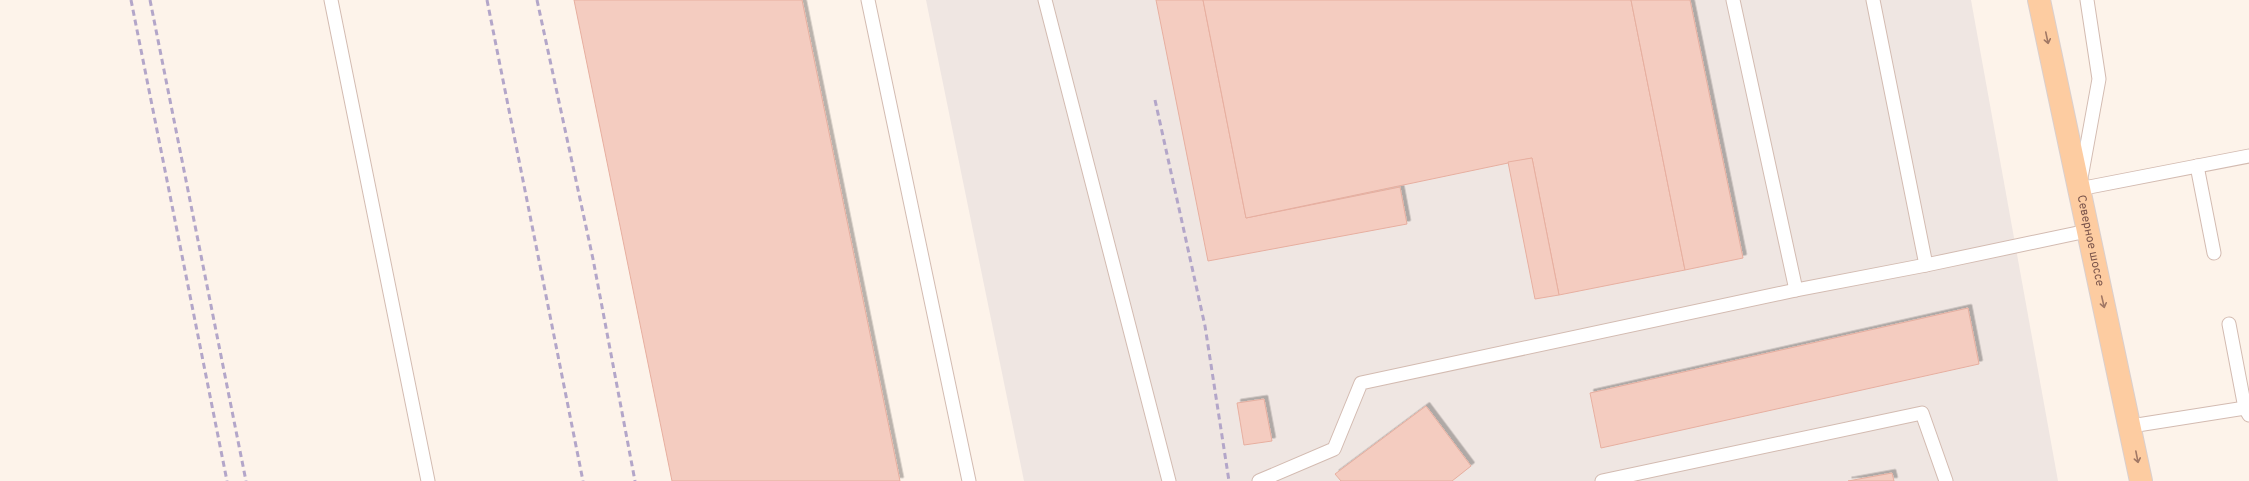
<svg xmlns="http://www.w3.org/2000/svg" width="2249" height="481" font-family="Overpass,sans-serif">
<defs>
<filter id="shadow"><feDropShadow dx="3.5" dy="-3.5" stdDeviation="0" flood-color="#0004"/></filter>
</defs>
<rect width="100%" height="100%" fill="#fdf3ea"/>
<path fill="#efe6e2" d="M926 0H1971L2058 481H1024Z"/>
<g fill="#f4ccc0" stroke="#e7afa0" filter="url(#shadow)">
<path d="M574 0H802L900 481H672Z"/>
<path d="M1156 0H1203L1246 218 1400 187 1407 224 1208 261Z"/>
<path d="M1203 0H1631L1685 270 1559 295 1532 158 1246 218Z"/>
<path d="M1631 0H1690L1743 258 1685 270Z"/>
<path d="M1532 158 1559 295 1535 299 1508 162Z"/>
<path d="M1968 308 1979 364 1601 448 1590 393Z"/>
<path d="M1264 399 1272 441 1244 445 1237 403Z"/>
<path d="M1426 406 1471 466 1452 481H1341L1335 474Z"/>
<path d="M1892 473 1894 481H1848Z"/>
</g>
<g fill="none" stroke-linecap="round" stroke-linejoin="round">
<defs>
<g id="service">
<path d="M331 0 428 481"/>
<path d="M868 0 969 481"/>
<path d="M1045 0 1169 481"/>
<path d="M1733 0 1796 290"/>
<path d="M1873 0 1926 265"/>
<path d="M2087 0 2099 79 2079 189 2249 156"/>
<path d="M2197 166 2214 253"/>
<path d="M2229 324 2245 408 2249 415"/>
<path d="M2131 426 2245 408"/>
<path d="M1259 481 1334 449 1361 383 1796 290 1926 265 2087 231"/>
<path d="M1602 481 1922 413 1946 481"/>
</g>
<g id="primary">
<path id="s1" d="M2039 0 2141 481"/>
</g>
</defs>
<use href="#service" stroke="#d3bbb1" stroke-width="15"/>
<use href="#primary" stroke="#dacfcd" stroke-width="24"/>
<use href="#service" stroke="#fff" stroke-width="13"/>
<use href="#primary" stroke="#fdcca1" stroke-width="22"/>
<g stroke="#b3a6c9" stroke-width="3" stroke-dasharray="6 4" stroke-linecap="butt">
<path d="M131 0 227 481"/>
<path d="M150 0 246 481"/>
<path d="M487 0 583 481"/>
<path d="M537 0 593 259 635 481"/>
<path d="M1155 100 1205 326 1229 481"/>
</g>
</g>
<defs><path id="oneway-shaft" d="M-6 0H5M1.5-3L5.5 0L1.5 3" fill="none" stroke-width="1.6" stroke-linecap="round" stroke-linejoin="round"/></defs>
<g stroke="#a17865">
<use href="#oneway-shaft" transform="translate(2047 38) rotate(78)"/>
<use href="#oneway-shaft" transform="translate(2103 302) rotate(77)"/>
<use href="#oneway-shaft" transform="translate(2137 457) rotate(79)"/>
</g>
<g text-anchor="middle" dominant-baseline="central" stroke-width="3" stroke-linejoin="round" paint-order="stroke">
<g font-size="12" fill="#7a544b" stroke="#fff7f1">
<text stroke="none"><textPath href="#s1" startOffset="246">Северное шоссе</textPath></text>
</g>
</g>
</svg>
